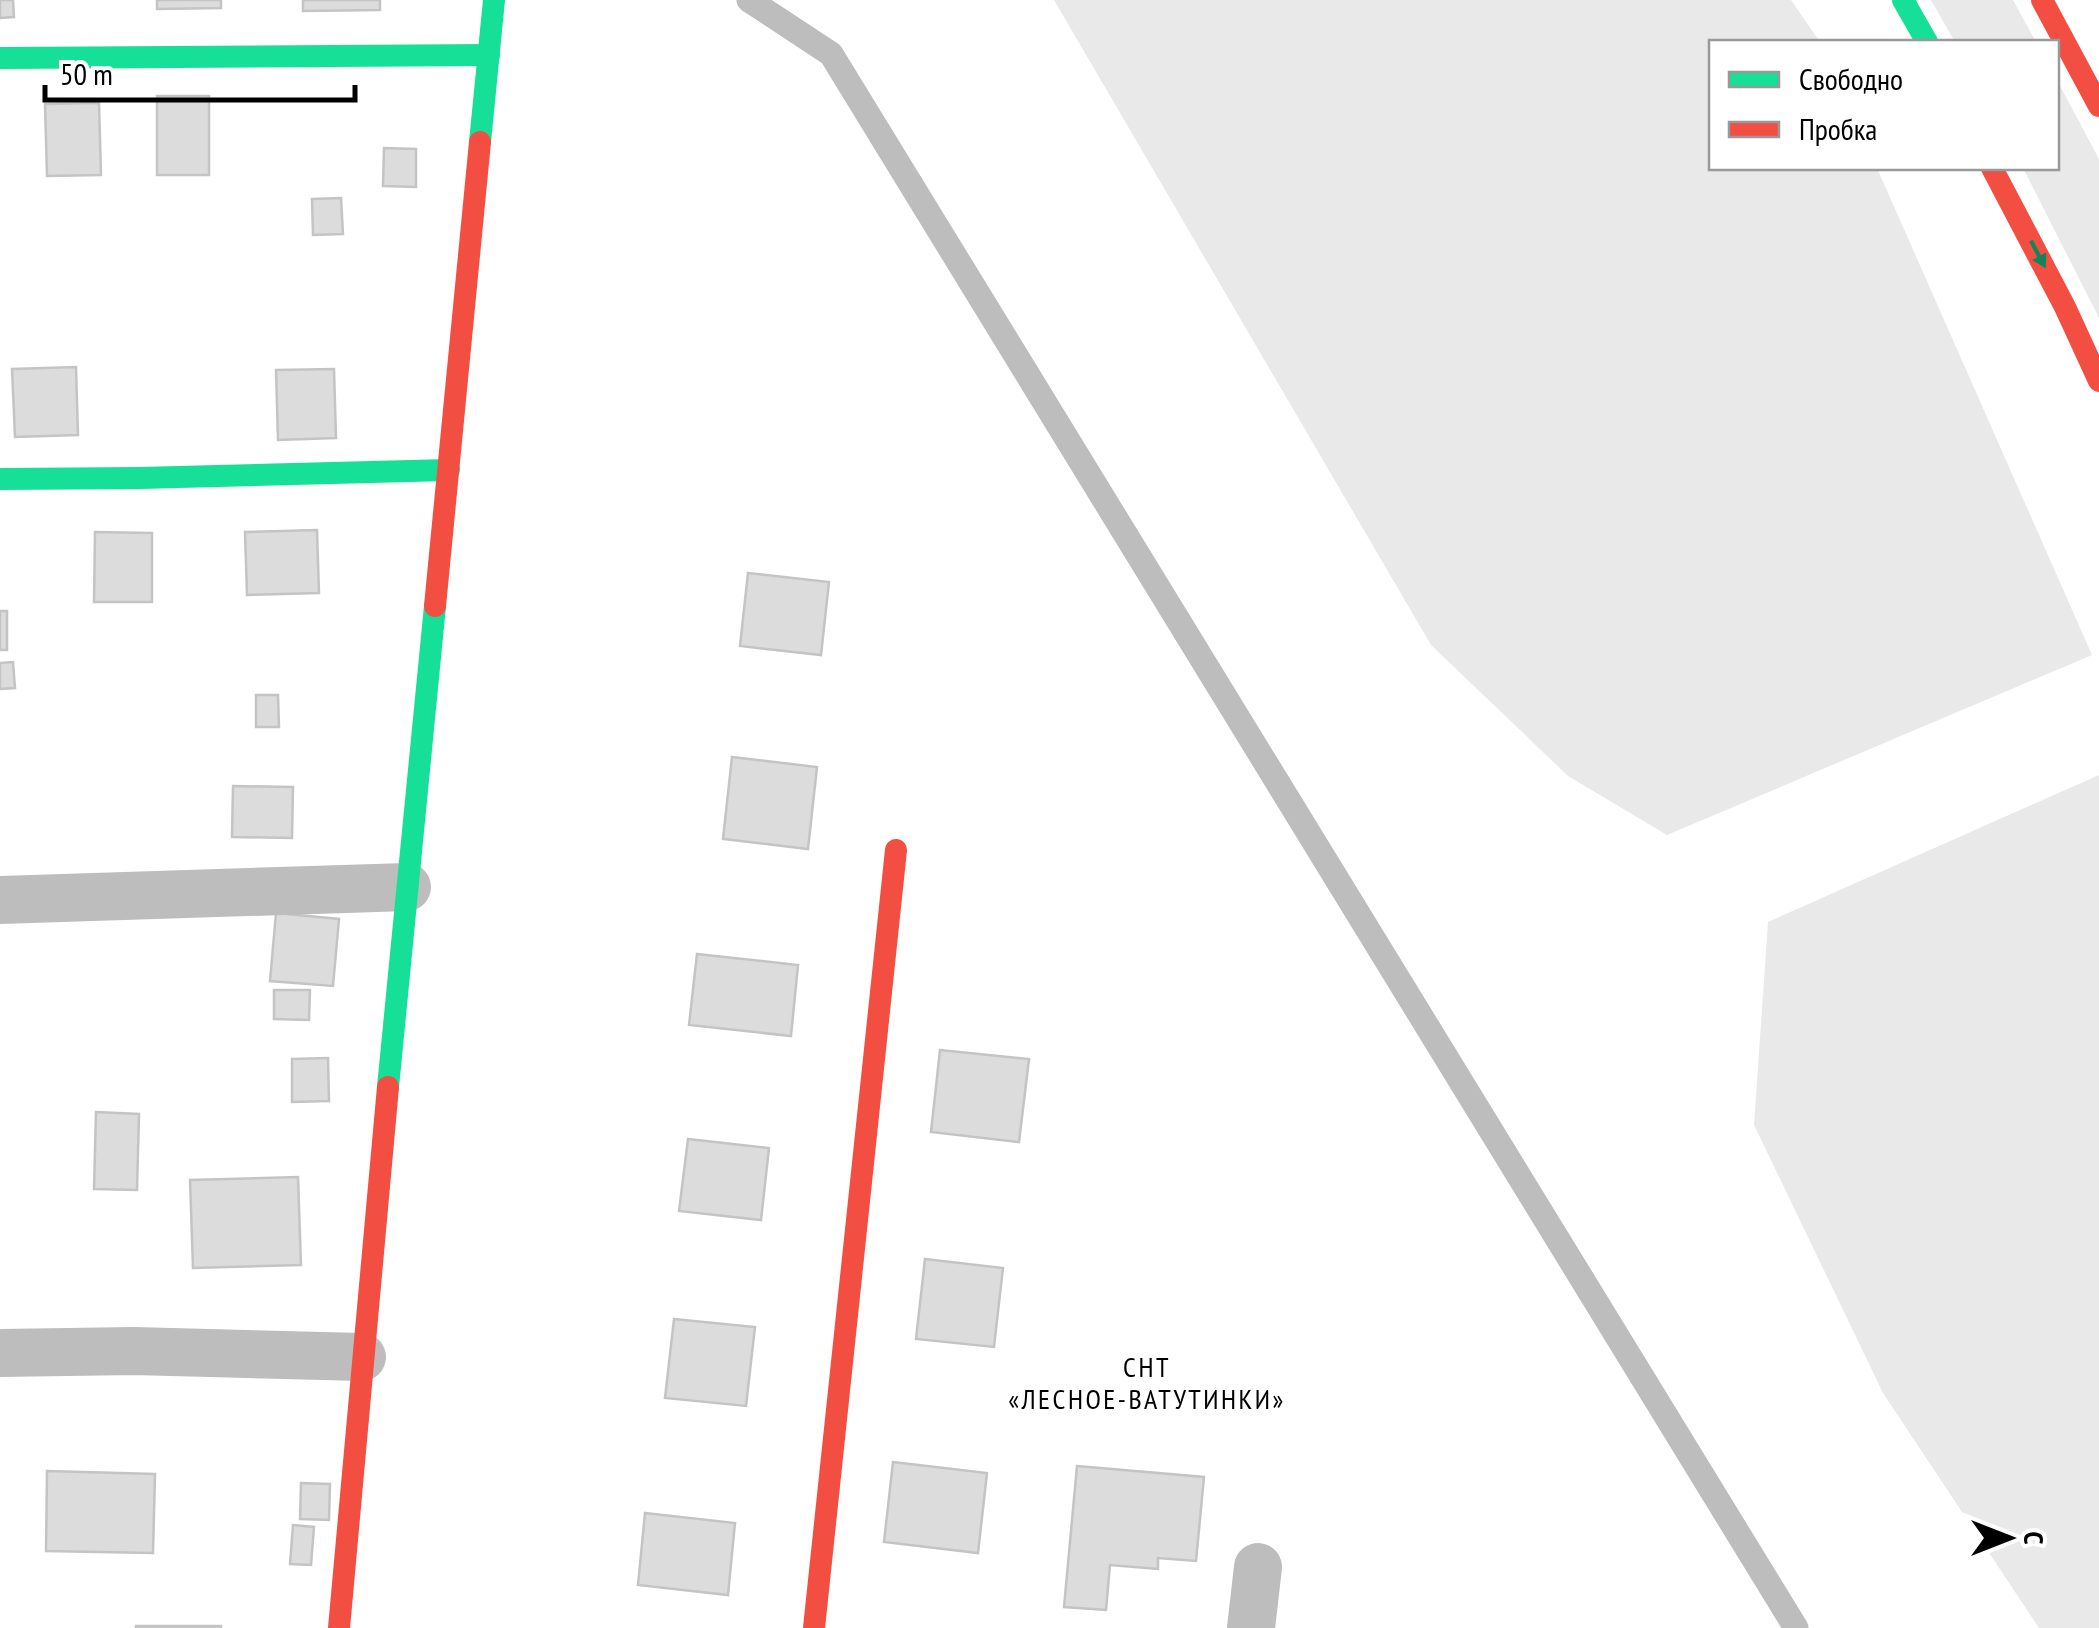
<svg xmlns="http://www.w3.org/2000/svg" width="2099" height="1628" font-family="'PT Sans Narrow',sans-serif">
<rect width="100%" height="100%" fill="#fff"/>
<g fill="#e9e9e9">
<path d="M1054 0H1791L1820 42H1712V168H1877L2092 655 1667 835 1568 776 1431 645Z"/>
<path d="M1931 0H2013L2036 42H1955Z"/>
<path d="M2057 80 2099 159V318L2023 168H2056Z"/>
<path d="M2099 775V1628H2039L1883 1393 1754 1125 1768 922Z"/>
</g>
<g fill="#dcdcdc" stroke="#c4c4c4" stroke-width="2.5">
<path d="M0 0H13L14 17 0 18Z"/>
<path d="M157 0H221V8L157 9Z"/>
<path d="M303 0H380V10L303 11Z"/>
<rect x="157" y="96" width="52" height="79"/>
<path d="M99 103 101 175 47 176 45 104Z"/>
<path d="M384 148 416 149V187L383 186Z"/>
<path d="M341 198 343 234 313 235 312 199Z"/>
<path d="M76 367 78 435 15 437 12 369Z"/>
<path d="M334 369 336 438 278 440 276 370Z"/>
<path d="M317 530 319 593 247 595 245 532Z"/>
<path d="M95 532 152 533V602H94Z"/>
<path d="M748 573 829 582 821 655 740 646Z"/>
<rect x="0" y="611" width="7" height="39"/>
<path d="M13 662 15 688 0 689V663Z"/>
<path d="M256 695H278L279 727H256Z"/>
<path d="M732 757 817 767 808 849 723 839Z"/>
<path d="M233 786 293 787 292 838 232 837Z"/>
<path d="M276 913 339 919 333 986 270 981Z"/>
<path d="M697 954 798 965 791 1036 689 1025Z"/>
<path d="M274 990H310L309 1020 274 1019Z"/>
<path d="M940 1050 1029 1059 1019 1142 931 1132Z"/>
<path d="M328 1058 329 1101 292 1102V1059Z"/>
<path d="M96 1112 139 1114 137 1190 94 1189Z"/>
<path d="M688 1139 769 1148 761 1220 679 1211Z"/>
<path d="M298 1177 301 1265 193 1268 190 1180Z"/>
<path d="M925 1259 1003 1268 994 1347 916 1339Z"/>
<path d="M674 1319 755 1327 746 1406 665 1398Z"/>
<path d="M893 1462 987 1473 978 1553 884 1542Z"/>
<path d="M1077 1466 1204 1477 1196 1561 1158 1558V1569L1110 1565 1106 1610 1064 1607Z"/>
<path d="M47 1471 155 1474 153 1553 46 1551Z"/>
<path d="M301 1483 330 1484 329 1520 300 1519Z"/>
<path d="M645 1513 735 1523 728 1595 638 1585Z"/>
<path d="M293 1525 314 1527 311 1565 290 1564Z"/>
<rect x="136" y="1626" width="85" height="2"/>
</g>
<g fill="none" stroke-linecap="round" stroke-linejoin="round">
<path stroke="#bdbdbd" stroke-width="25" d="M749 0 831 54 1796 1628"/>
<g stroke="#bdbdbd" stroke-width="48">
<path d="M0 900 407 887"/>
<path d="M0 1353 134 1351 362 1357"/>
<path d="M1251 1628 1258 1567"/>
</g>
<g stroke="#16e098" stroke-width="22">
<path d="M1903 0 1927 42"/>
<path d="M0 58 489 55"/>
<path d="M480 142 494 0"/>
<path d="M0 479 140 478 449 470"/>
<path d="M388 1087 435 606"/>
</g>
<g stroke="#f24e42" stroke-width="22">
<path d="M2042 0 2099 106"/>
<path d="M1992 168 2065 307 2099 381"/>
<path d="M435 606 480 142"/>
<path d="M339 1628 388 1087"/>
<path d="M814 1628 896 850"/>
</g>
</g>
<defs><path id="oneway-solid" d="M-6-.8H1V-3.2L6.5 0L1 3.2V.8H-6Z" transform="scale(2.5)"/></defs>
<use fill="#0d865b" href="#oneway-solid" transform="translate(2038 254) rotate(62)"/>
<g text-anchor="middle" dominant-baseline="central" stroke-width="8" stroke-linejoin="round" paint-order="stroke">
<g font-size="28" letter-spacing="2.5" fill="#000" stroke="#fff">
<text x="1147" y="1366">СНТ<tspan x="1147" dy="32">«ЛЕСНОЕ-ВАТУТИНКИ»</tspan></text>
</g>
</g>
<rect x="1709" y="40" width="350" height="130" fill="#ffffff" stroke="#999999" stroke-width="2.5"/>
<rect x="1729" y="72" width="50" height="15" fill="#16e098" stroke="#999999" stroke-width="2.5"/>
<text x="1799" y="90" font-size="30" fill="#000000">Свободно</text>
<rect x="1729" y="122" width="50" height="15" fill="#f24e42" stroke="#999999" stroke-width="2.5"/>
<text x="1799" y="140" font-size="30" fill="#000000">Пробка</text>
<g transform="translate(2009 1538) rotate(90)" stroke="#ffffff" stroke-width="8" paint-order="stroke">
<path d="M0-8L18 38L0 25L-18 38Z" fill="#000000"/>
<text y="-15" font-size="28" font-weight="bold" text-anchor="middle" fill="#000000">С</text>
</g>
<path d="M45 85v15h310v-15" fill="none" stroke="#000000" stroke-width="5"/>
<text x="60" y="85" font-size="30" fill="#000000" stroke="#ffffff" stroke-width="8" paint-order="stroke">50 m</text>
</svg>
